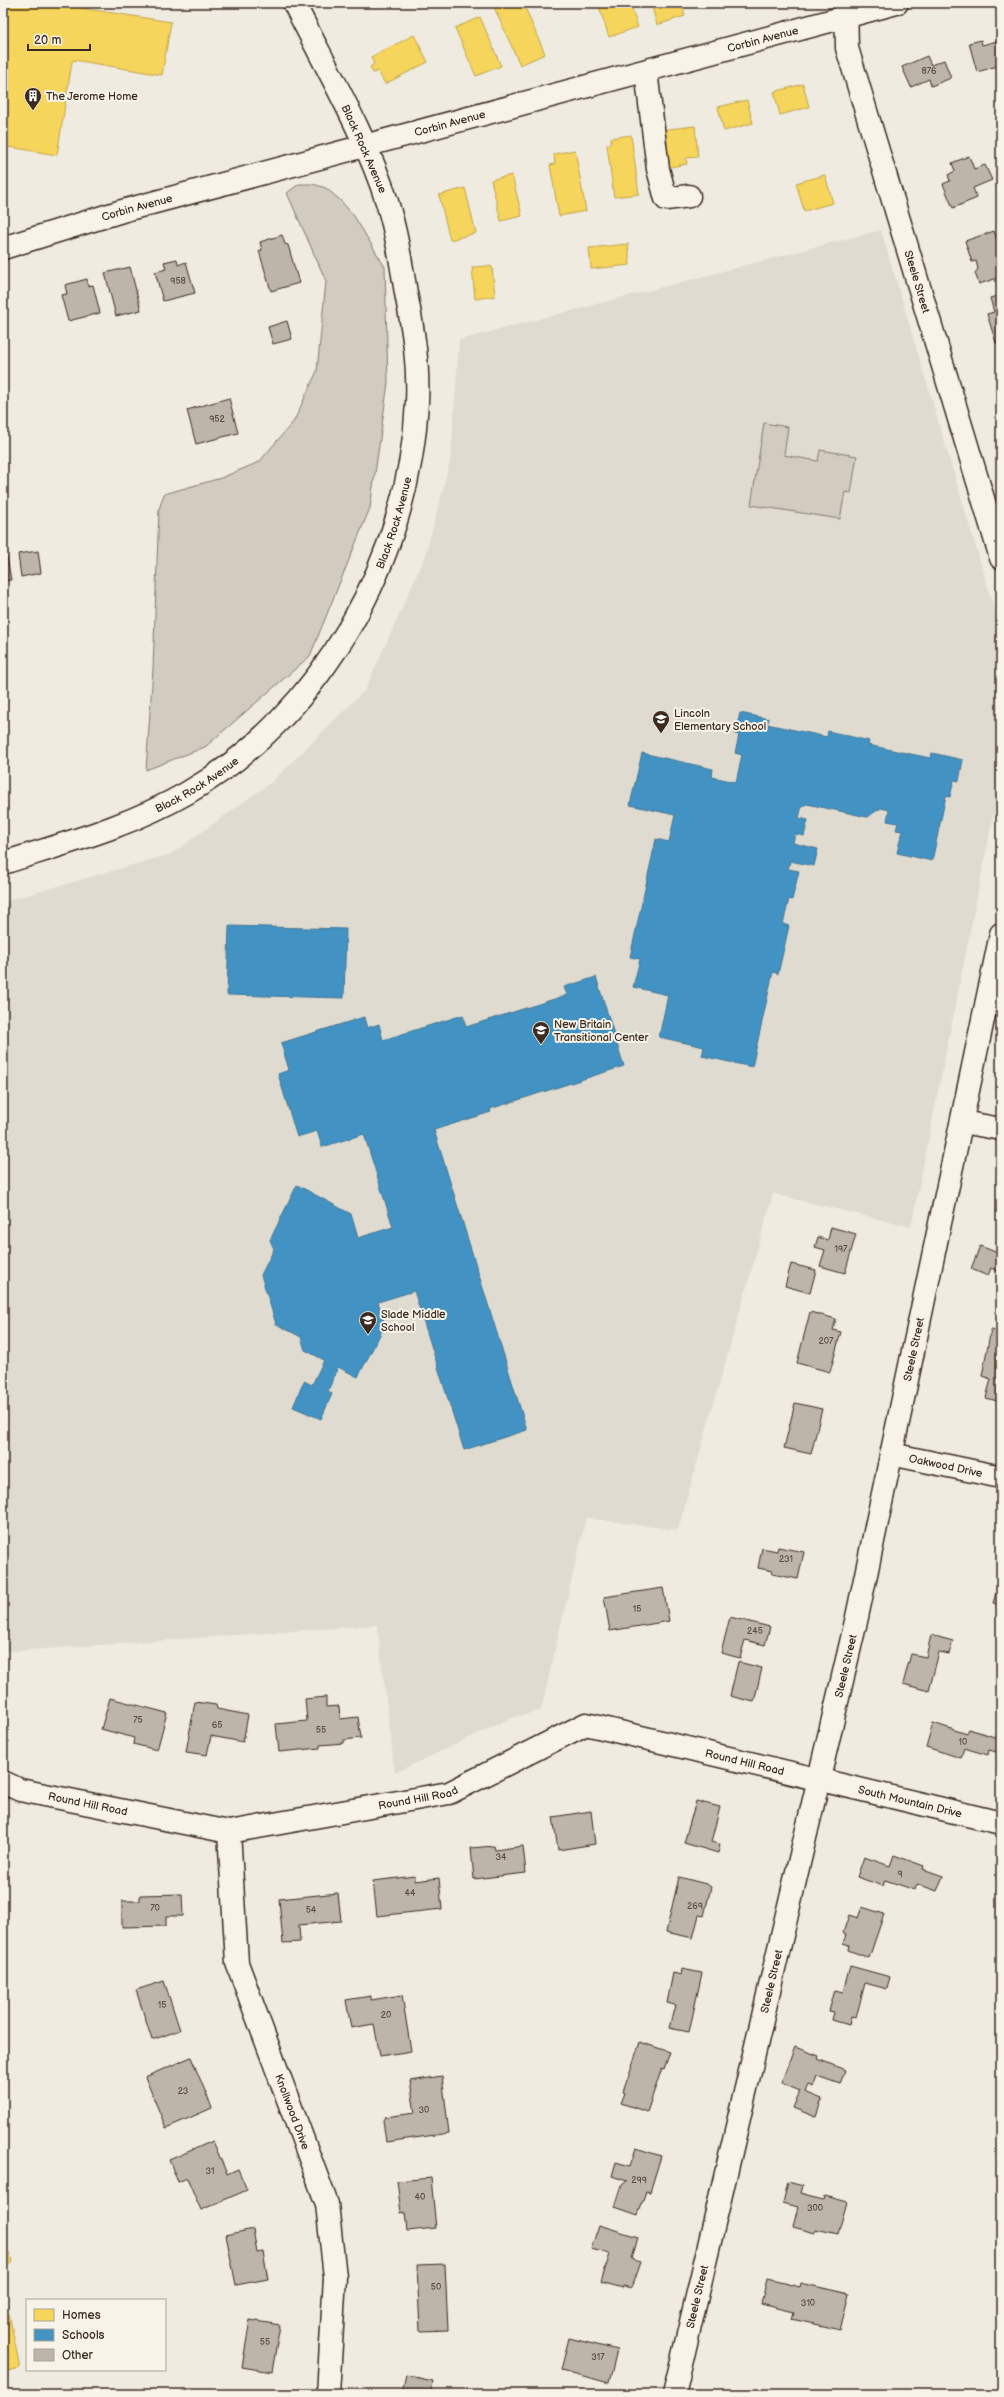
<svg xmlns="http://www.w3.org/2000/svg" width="1004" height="2397" font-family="'Balsamiq Sans',sans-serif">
<rect width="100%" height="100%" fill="#efebe0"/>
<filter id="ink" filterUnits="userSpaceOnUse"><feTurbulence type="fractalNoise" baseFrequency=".025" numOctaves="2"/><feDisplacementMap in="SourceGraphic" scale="8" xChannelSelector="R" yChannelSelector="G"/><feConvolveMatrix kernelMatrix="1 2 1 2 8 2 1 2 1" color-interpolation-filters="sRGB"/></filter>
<g filter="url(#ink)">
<path fill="#e0dbd0" d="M881 230 1001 631V777L911 1227 773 1194 678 1530 586 1518 541 1710 509 1719 395 1773 377 1625 3 1652V902L171 854 273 781 365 690 425 557 451 458 459 340Z"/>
<g fill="#d1cbc0" stroke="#867a6f">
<path d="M299 184H313L326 188 340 200 354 216 385 267 388 383 370 508 310 656 205 747 146 770 153 668 159 509 164 494 221 478 259 462 294 421 317 371 326 281 287 193Z"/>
<path d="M764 423 788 427 784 455 818 461 820 450 857 456 851 493 845 492 840 519 751 505Z"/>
</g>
<g fill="#f6d55c" stroke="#bea249">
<path d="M3 3H81V8L171 22 162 75 74 60 72 62 57 155 3 146V76L8 44 3 43Z"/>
<path d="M504 3H523L545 54 520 65 494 7Z"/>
<path d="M598 3H630L638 27 609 37Z"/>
<path d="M651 3H681L685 16 657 25Z"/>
<path d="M704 3H722L706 8Z"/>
<path d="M480 17 501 66 476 76 455 28Z"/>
<path d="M414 35 428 62 385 84 378 71 373 73 370 67 374 64 371 57Z"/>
<path d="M803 84 809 107 780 115 774 92Z"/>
<path d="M747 100 753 123 724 131 718 107Z"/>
<path d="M695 126 698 157 686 158 687 164 670 167 669 159 664 160 660 130Z"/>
<path d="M631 135 639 194 614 197 607 145 611 144V138Z"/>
<path d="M575 150 586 211 559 216 550 165 555 164 554 154Z"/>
<path d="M512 175 522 216 501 221 491 180Z"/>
<path d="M825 175 833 203 804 211 796 183Z"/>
<path d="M465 188 476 233 450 240 439 195Z"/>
<path d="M628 244 630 265 591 269 589 248Z"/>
<path d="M488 266 492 267 495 296 475 299 472 267Z"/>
<path d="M3 2242 13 2262 3 2267Z"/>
<path d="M9 2314 20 2368 3 2372V2315Z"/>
</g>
<g fill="#4393c3" stroke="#417492">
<path d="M740 713 769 719 767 724 827 737 828 731 869 741 868 745 930 758 932 753 963 760 959 781 954 780 950 797 946 796 932 861 897 853 902 831 896 830 898 823 887 821 889 810 881 808 867 817 807 804 802 806 799 818 808 820 804 836 795 834 793 843 818 849 814 866 790 861 788 869 799 871 792 900 789 899 783 924 789 926 778 974 773 972 752 1067 702 1056 704 1047 659 1037 668 995 633 987 640 959 630 957 656 839 669 842 675 815 630 805 642 753 713 769 712 777 736 782 742 755 735 753 739 735 735 734Z"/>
<path d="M229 926 346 929 344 998 227 995Z"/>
<path d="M596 977 624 1066 490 1109 491 1112 434 1130 527 1430 464 1450 414 1291 378 1302 385 1325 358 1377 338 1367 328 1391 332 1394 321 1419 293 1407 304 1381 312 1385 324 1360 305 1350 301 1337 276 1324 261 1275 274 1249 270 1240 297 1185 351 1214 358 1238 393 1227 364 1134 322 1147 317 1131 297 1137 278 1074 289 1070 281 1043 364 1017 367 1028 379 1024 383 1040 463 1015 466 1027 567 995 564 987Z"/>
</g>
<g fill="#bdb5aa" stroke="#3b2a1e">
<path d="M981 40 982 45 1001 40V65L977 72 969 43Z"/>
<path d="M927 56 931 65 944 60 951 78 931 86 929 79 911 87 902 67Z"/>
<path d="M969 156 974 169 985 165 992 180 973 188 977 198 953 208 943 184 950 181 948 175 955 171 952 163Z"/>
<path d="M994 231 997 240 1001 239V277L979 284 975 273 978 269 976 261 972 262 965 241Z"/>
<path d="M282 235 285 244 288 245 299 283 271 291 259 251 262 250 260 242Z"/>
<path d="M177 259 178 265 186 262 195 293 163 301 155 272 166 269 164 262Z"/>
<path d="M130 267 141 310 116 316 105 273Z"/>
<path d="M87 279 88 286 93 285 100 313 68 321 61 295 67 294 65 285Z"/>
<path d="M1001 295V342L996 343 987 314 994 312 990 298Z"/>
<path d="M287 321 292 339 273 344 268 327Z"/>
<path d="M229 398 238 433 196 444 187 410Z"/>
<path d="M38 551 41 573 21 577 18 554Z"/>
<path d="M3 557H7L11 580 3 581Z"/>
<path d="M1001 1195V1212H997Z"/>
<path d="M831 1227 856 1234 845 1273 820 1266 825 1250 815 1247 818 1237 828 1240Z"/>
<path d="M980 1246 998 1253 1001 1252 1000 1272 991 1268 988 1276 971 1269Z"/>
<path d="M791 1264 816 1270 810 1293 785 1286Z"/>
<path d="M810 1312 836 1319 833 1330 841 1332 830 1372 797 1363Z"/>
<path d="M991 1329 1001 1331V1402L986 1398 991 1379 982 1376Z"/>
<path d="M795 1403 822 1409 811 1454 784 1448Z"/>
<path d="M778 1547 804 1552 798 1579 772 1574 773 1571 758 1568 762 1548 777 1551Z"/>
<path d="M1001 1577V1605L993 1603Z"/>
<path d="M663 1588 669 1621 610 1631 604 1597Z"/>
<path d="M730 1617 770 1627 765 1645 745 1640 740 1658 721 1653Z"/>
<path d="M931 1635 953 1641 949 1654 939 1652 929 1691 903 1684 911 1654 926 1657Z"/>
<path d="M738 1662 762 1668 754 1702 730 1696Z"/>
<path d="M326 1697V1707L339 1706 340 1719 358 1717 361 1738 344 1740V1743L320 1745V1748L279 1752 276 1724 307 1721 305 1699Z"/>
<path d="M110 1698 167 1713 157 1750 133 1744 134 1738 101 1729Z"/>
<path d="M195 1702 216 1705 217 1709 248 1715 243 1742 211 1736 207 1755 186 1752Z"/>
<path d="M933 1723 967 1734 969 1729 1001 1739 1000 1753 989 1750 988 1755 964 1748 961 1758 926 1747Z"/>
<path d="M696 1801 720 1807 711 1842 720 1844 718 1853 684 1843Z"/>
<path d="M591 1811 595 1844 558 1850 553 1817Z"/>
<path d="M494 1846 495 1850 523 1846 526 1873 474 1879 471 1848Z"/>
<path d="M894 1855 924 1866 923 1869 943 1876 937 1891 917 1884 915 1890 885 1880 883 1886 857 1877 864 1857 890 1866Z"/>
<path d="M415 1876V1881L439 1878 442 1909 377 1916 373 1881Z"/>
<path d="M679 1877 706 1884 711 1887 704 1916 699 1915 693 1938 666 1932Z"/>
<path d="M338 1893 341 1921 299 1925 300 1942 283 1943 279 1899Z"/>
<path d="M182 1894 183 1916H166V1926L122 1927V1901H140V1895Z"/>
<path d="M862 1907 884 1914 869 1958 848 1950 849 1945 843 1943 846 1935 843 1933 849 1915 858 1918Z"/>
<path d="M850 1966 890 1977 887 1989 865 1983 856 2018 851 2017 849 2025 832 2020 834 2012 829 2011 835 1990 843 1992Z"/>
<path d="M682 1969 702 1973 689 2032 669 2028 675 2005 667 2003 673 1973 681 1975Z"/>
<path d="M164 1981 180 2030 152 2040 136 1990Z"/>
<path d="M402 1995 411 2051 380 2056 374 2024 351 2028 346 2000 371 1996V2000Z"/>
<path d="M640 2042 670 2052 664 2069 662 2068 647 2112 621 2103 625 2093 623 2092Z"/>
<path d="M795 2047 819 2056 818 2059 845 2070 840 2084 817 2076 813 2087 808 2085 805 2092 822 2099 816 2117 793 2108 800 2091 781 2083Z"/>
<path d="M191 2057 212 2108 166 2128 145 2077Z"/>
<path d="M442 2076 449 2133 386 2142 383 2120 385 2117 415 2113 410 2081Z"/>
<path d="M213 2141 227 2174 238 2169 247 2190 201 2210 187 2178 178 2182 169 2160Z"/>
<path d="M636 2148 661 2156 650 2192 646 2191 638 2215 615 2207 622 2185 627 2181 612 2176 616 2162 630 2166Z"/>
<path d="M431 2178 436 2228 407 2231 405 2212 401 2213 397 2181Z"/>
<path d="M788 2182 803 2186 801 2193 823 2199 824 2196 847 2202 838 2234 816 2229 815 2233 793 2227 798 2207 783 2203Z"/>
<path d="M599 2225 638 2237 632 2259 640 2262 631 2288 623 2286V2288L601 2282 610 2254 591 2249Z"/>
<path d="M253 2229 257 2253 263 2252 268 2279 236 2285 226 2235Z"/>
<path d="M445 2264 448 2330 420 2331 417 2265Z"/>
<path d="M767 2279 800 2287 801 2283 849 2294 840 2330 792 2319 794 2312 761 2304Z"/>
<path d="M250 2320 280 2325 272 2372 242 2367Z"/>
<path d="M569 2338 617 2350 609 2383 561 2370Z"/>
<path d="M406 2375 433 2381 431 2394H402Z"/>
</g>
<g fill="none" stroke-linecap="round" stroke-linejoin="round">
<defs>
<g id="minor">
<path id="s1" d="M846 3 847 48 1001 558"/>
<path d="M646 71 658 169 666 199 689 196"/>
<path id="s2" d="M3 863C66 843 130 826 187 793 323 715 410 556 417 402 419 365 413 329 406 293 401 262 396 231 387 202 366 135 325 66 294 3"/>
<path d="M962 1122 1001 1129"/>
<path id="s3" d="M891 1454 1001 1477"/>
<path id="s4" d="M3 1782 20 1790 229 1832 449 1793 586 1724 1001 1823"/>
<path id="s5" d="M229 1832 237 1963 327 2204 335 2277 328 2394"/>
<path id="s6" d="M674 2394 857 1617 1001 934"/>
</g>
<g id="major">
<path id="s7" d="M3 248 122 211 897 3"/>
</g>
</defs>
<use href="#minor" stroke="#3b2a1e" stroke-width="25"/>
<use href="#major" stroke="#3b2a1e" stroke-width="25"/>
<use href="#minor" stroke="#f7f3e8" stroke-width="22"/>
<use href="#major" stroke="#f7f3e8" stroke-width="22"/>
</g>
</g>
<defs>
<symbol id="building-pin" viewBox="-11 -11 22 30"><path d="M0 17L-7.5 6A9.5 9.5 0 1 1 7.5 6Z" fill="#3b2a1e" stroke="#f7f3e8"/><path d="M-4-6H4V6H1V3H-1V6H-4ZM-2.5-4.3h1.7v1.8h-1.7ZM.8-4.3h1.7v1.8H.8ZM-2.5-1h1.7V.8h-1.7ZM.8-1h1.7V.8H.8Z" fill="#fff"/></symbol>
<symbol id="school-pin" viewBox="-11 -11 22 30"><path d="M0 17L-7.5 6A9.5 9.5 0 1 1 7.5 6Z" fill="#3b2a1e" stroke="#f7f3e8"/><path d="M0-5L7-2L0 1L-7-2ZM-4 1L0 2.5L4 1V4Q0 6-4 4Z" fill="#fff"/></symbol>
</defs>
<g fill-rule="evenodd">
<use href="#building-pin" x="23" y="86" width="20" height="27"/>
<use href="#school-pin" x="651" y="709" width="20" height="27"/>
<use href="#school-pin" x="531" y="1020" width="20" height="27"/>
<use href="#school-pin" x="358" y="1310" width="20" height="27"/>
</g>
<g text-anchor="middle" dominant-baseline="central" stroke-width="4" stroke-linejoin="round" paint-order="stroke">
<g font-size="9" fill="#5c4d41">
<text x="929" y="71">876</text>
<text x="178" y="281">958</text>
<text x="217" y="419">952</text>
<text x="841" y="1249">197</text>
<text x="826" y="1341">207</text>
<text x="786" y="1559">231</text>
<text x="637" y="1609">15</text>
<text x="755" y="1631">245</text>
<text x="138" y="1720">75</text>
<text x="217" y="1725">65</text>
<text x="321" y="1730">55</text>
<text x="963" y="1742">10</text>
<text x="501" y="1857">34</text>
<text x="900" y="1874">9</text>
<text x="410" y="1893">44</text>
<text x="695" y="1906">269</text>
<text x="155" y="1908">70</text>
<text x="311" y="1910">54</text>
<text x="162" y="2005">15</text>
<text x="386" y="2015">20</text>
<text x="183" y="2091">23</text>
<text x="424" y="2110">30</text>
<text x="210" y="2171">31</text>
<text x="639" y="2180">299</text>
<text x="420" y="2197">40</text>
<text x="815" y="2208">300</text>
<text x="436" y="2287">50</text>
<text x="808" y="2303">310</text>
<text x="265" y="2342">55</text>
<text x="598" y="2357">317</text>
</g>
<g font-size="11" fill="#3b2a1e" stroke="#f7f3e8">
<text stroke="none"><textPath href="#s7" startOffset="788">Corbin Avenue</textPath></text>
<text stroke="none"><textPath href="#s7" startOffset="464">Corbin Avenue</textPath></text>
<text transform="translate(364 149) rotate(66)">Black Rock Avenue</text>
<text stroke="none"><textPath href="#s7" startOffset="140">Corbin Avenue</textPath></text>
<text stroke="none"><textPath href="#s1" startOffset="289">Steele Street</textPath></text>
<text stroke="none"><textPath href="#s2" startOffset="546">Black Rock Avenue</textPath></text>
<text stroke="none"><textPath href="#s2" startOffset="210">Black Rock Avenue</textPath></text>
<text stroke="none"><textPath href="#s6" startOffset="1072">Steele Street</textPath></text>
<text stroke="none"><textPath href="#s3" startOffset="56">Oakwood Drive</textPath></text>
<text stroke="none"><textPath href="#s6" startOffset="748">Steele Street</textPath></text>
<text stroke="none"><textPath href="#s4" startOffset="772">Round Hill Road</textPath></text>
<text stroke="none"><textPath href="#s4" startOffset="424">Round Hill Road</textPath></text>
<text stroke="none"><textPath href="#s4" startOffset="942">South Mountain Drive</textPath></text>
<text stroke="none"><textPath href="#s4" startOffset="88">Round Hill Road</textPath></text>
<text stroke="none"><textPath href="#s6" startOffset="424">Steele Street</textPath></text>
<text stroke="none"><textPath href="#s5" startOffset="290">Knollwood Drive</textPath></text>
<text stroke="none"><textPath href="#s6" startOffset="100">Steele Street</textPath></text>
</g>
<g font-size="11" fill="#3b2a1e" stroke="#f7f3e8" text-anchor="start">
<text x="46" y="96">The Jerome Home</text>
<text x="674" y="713">Lincoln<tspan x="674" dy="13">Elementary School</tspan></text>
<text x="554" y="1024">New Britain<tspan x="554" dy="13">Transitional Center</tspan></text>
<text x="381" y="1314">Slade Middle<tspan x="381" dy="13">School</tspan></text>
</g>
</g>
<rect width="1004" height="2397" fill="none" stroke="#f7f3e8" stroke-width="16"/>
<rect x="8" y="8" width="988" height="2381" fill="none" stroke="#3b2a1e" stroke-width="1.5" filter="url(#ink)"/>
<rect x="26" y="2299" width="140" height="72" fill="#f7f3e8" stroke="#aca397"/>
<rect x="34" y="2309" width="20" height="12" fill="#f6d55c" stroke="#aca397"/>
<text x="62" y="2319" font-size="12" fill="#3b2a1e">Homes</text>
<rect x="34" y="2329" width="20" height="12" fill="#4393c3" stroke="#aca397"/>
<text x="62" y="2339" font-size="12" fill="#3b2a1e">Schools</text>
<rect x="34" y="2349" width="20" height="12" fill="#bdb5aa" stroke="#aca397"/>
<text x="62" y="2359" font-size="12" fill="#3b2a1e">Other</text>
<path d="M28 44v6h62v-6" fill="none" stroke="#3b2a1e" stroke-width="2"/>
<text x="34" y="44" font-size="12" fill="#3b2a1e" stroke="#f7f3e8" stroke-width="3" paint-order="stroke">20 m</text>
</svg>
